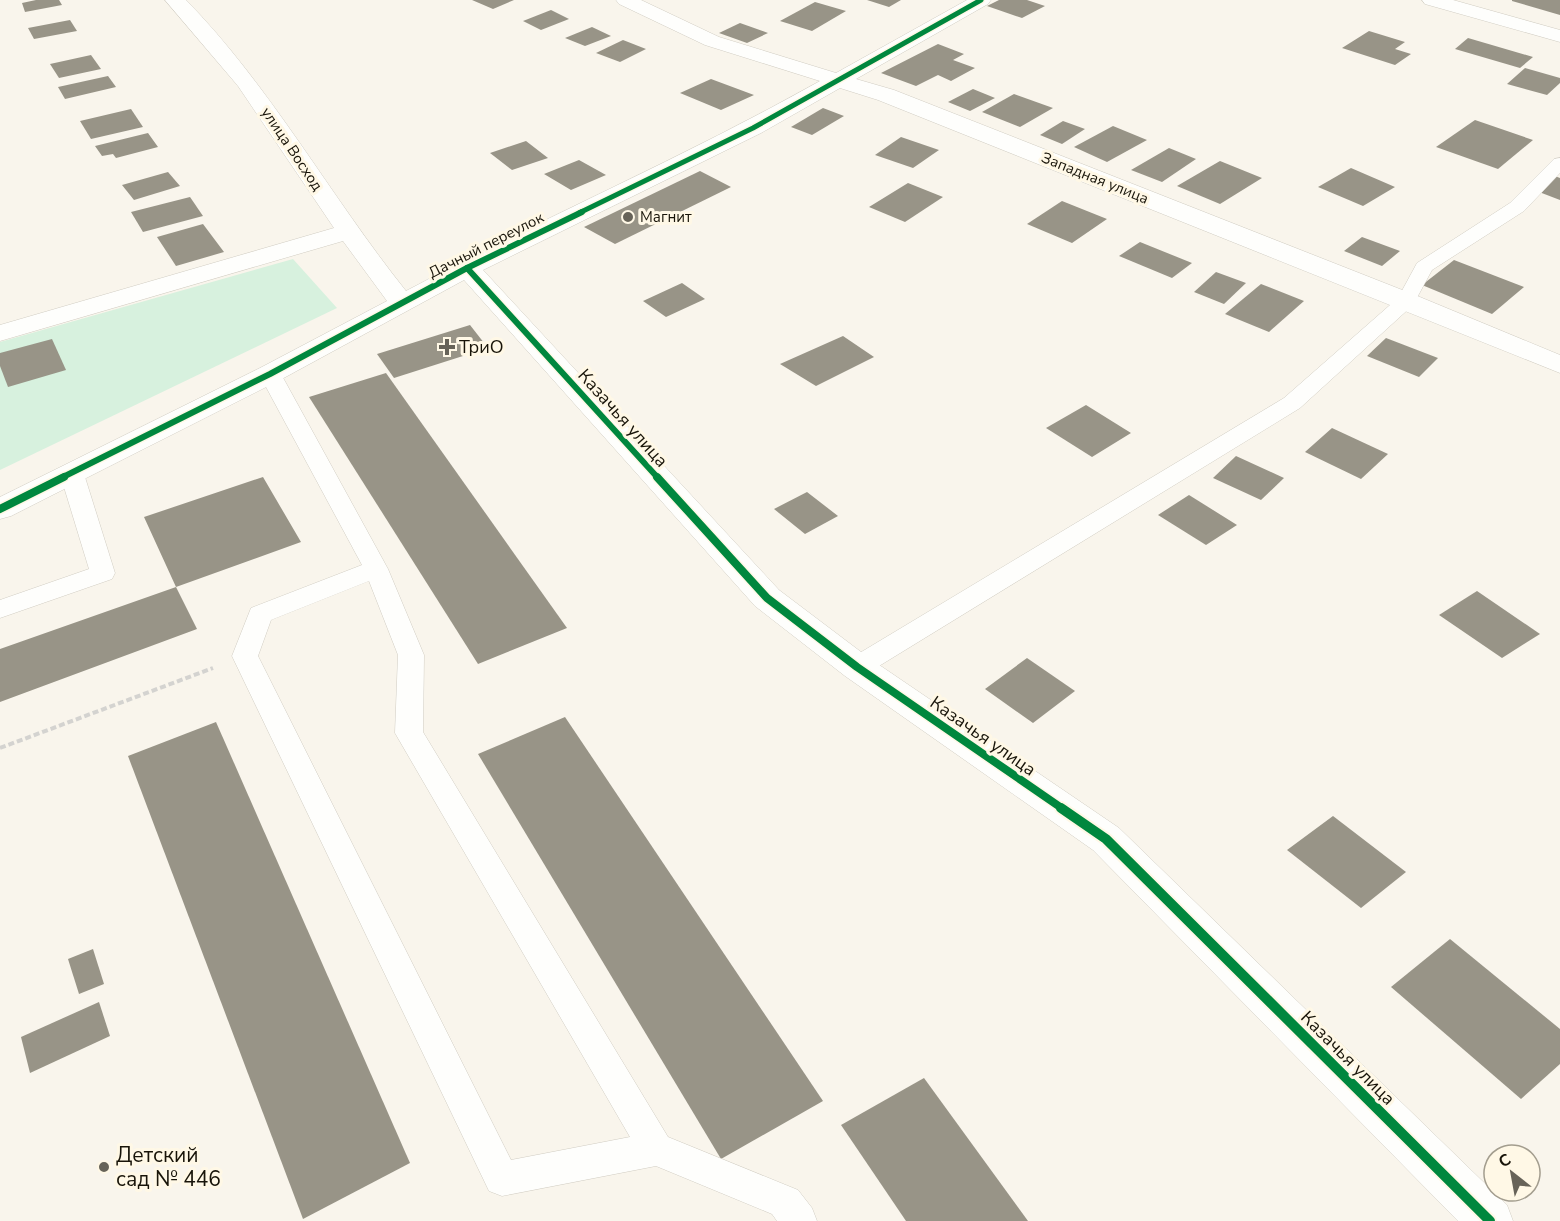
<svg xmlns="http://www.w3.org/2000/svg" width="1560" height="1221" font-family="'Nunito Sans',sans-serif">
<rect width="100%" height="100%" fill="#f9f5ec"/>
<path fill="#d7f1de" d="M293 259 337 308 0 470V342Z"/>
<g fill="#989487">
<path d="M36 0H59L62 5 25 12 22 3Z"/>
<path d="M472 0H514L493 9Z"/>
<path d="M867 0H901L889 7Z"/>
<path d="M999 0H1027L1045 6 1022 18 987 6Z"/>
<path d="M1512 0H1560V15L1512 1Z"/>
<path d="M815 2 846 11 812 31 780 21Z"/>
<path d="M551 10 569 19 541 30 523 21Z"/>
<path d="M70 20 77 31 34 39 28 28Z"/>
<path d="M740 23 768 33 747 43 719 33Z"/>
<path d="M592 27 611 36 585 46 565 38Z"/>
<path d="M1369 31 1405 42 1395 49 1411 54 1395 65 1342 48Z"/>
<path d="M1468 38 1533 57 1520 68 1455 49Z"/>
<path d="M623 40 646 49 620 62 596 53Z"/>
<path d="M938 44 964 54 953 60 975 68 951 81 938 75 916 86 881 73Z"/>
<path d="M91 55 101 69 59 78 50 64Z"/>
<path d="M1525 68 1560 78V83L1547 95 1507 84Z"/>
<path d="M108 76 116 87 65 99 58 87Z"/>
<path d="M711 79 754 95 721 110 680 93Z"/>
<path d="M973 89 995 98 970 111 948 102Z"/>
<path d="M1014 94 1053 108 1020 127 982 112Z"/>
<path d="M823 108 844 116 812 135 791 127Z"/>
<path d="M131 109 143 127 91 139 80 121Z"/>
<path d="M1475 120 1533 140 1498 169 1436 147Z"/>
<path d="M1063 121 1085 129 1062 144 1040 135Z"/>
<path d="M1113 126 1147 140 1107 162 1074 147Z"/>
<path d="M148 133 158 147 116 158 113 154 102 156 95 146Z"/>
<path d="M901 137 939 150 913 168 875 155Z"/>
<path d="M526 141 548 158 512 170 490 153Z"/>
<path d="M1169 148 1196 159 1162 182 1131 170Z"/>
<path d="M579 160 606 175 571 190 544 174Z"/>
<path d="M1220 161 1262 178 1220 204 1177 186Z"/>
<path d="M1351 168 1395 187 1363 206 1318 187Z"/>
<path d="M700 171 731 187 615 244 584 227Z"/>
<path d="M168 172 180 186 134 200 122 185Z"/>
<path d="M1547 173 1560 178V200L1526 187Z"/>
<path d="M908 183 943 197 905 222 869 207Z"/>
<path d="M190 197 203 216 143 232 131 212Z"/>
<path d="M1062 201 1107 219 1072 243 1027 224Z"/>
<path d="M203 224 224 252 176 266 157 237Z"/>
<path d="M1362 237 1400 251 1382 266 1344 251Z"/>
<path d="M1140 242 1192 263 1172 278 1119 256Z"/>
<path d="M1454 260 1524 287 1492 314 1422 285Z"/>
<path d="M1216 272 1246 283 1224 304 1194 292Z"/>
<path d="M682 283 705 299 666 317 643 301Z"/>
<path d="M1261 284 1304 301 1269 332 1225 314Z"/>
<path d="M470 325 488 348 394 378 377 354Z"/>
<path d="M843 336 874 357 816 386 780 364Z"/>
<path d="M1386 338 1438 358 1419 377 1367 356Z"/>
<path d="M52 339 66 370 8 387 0 366V353Z"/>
<path d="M386 373 567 628 478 664 309 397Z"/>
<path d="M1086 405 1131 433 1092 457 1046 428Z"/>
<path d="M1332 428 1388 454 1361 479 1305 452Z"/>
<path d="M1236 456 1284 478 1261 500 1213 478Z"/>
<path d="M263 477 301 542 176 587 197 629 0 702V649L176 587 144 517Z"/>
<path d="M807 492 838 516 805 534 774 509Z"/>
<path d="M1189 495 1237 525 1206 545 1158 515Z"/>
<path d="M1477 591 1540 634 1502 658 1439 615Z"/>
<path d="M1027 658 1075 691 1033 723 985 689Z"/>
<path d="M565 717 823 1101 721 1159 478 754Z"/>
<path d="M216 722 410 1163 303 1219 128 756Z"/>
<path d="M1333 816 1406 872 1361 908 1287 850Z"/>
<path d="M1450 939 1560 1029V1064L1521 1099 1391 987Z"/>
<path d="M93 949 104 984 79 994 68 959Z"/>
<path d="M99 1002 110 1036 30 1073 21 1037Z"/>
<path d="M924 1078 1028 1221H906L841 1125Z"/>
</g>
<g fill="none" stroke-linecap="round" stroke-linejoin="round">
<defs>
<g id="lane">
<path d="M1560 158V173L1524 211 1432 270 1413 305 1300 408 866 674 857 677 848 674 844 667 848 660 1284 398 1398 298 1417 263 1510 203 1554 159Z"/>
<path d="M270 368 278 369 281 374 388 569 424 655 423 732 668 1137 798 1190 812 1208 817 1221H777L772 1214 656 1166 502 1196 489 1191 232 656 251 608 362 565 259 374 262 369ZM369 581 398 655 395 733 630 1137 511 1160 258 656 271 620Z"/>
<path d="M72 467 80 469 84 474 115 573 112 579 0 618V600L89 569 60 474 64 469Z"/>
</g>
<g id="street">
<path d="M165 0H186C271 87 330 196 406 291 542 218 685 157 820 81L705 45 619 4 616 0H641L719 37 836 73 967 0H991L988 4 856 79 894 90 1415 295 1560 355V373L878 100 840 88 761 133 483 270 779 590 869 658 1119 828 1507 1205 1513 1221H1458L1093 850 845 676 755 606 464 280 280 380 11 516 0 519V497L260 368 387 301 343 241 0 341V325L334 228 238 86Z"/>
<path d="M1422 0H1453L1560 30V42L1425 4Z"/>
</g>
</defs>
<use href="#lane" stroke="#d1cdc3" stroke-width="1"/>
<use href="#street" stroke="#d1cdc3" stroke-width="1"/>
<path stroke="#d4d3d0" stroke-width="4" stroke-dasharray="6 3" stroke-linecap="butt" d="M0 748 213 668"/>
<use href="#lane" fill="#fefefc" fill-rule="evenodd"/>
<use href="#street" fill="#fefefc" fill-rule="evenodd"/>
<defs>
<path id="cycleway-far3" d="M579 213 753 128 981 0"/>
<g id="cycleway-far2">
<path d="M467 268 658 478"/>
<path d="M61 478 270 374 467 268 582 212"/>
</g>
<g id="cycleway-far1">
<path d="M657 477 767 598 857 667 1063 809"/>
<path d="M0 509 64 477"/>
</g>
<path id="cycleway" d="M1061 808 1106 839 1490 1221"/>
</defs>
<use href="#cycleway-far3" stroke="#fff8e6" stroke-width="8"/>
<use href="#cycleway-far2" stroke="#fff8e6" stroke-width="9"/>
<use href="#cycleway-far1" stroke="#fff8e6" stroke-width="11"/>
<use href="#cycleway" stroke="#fff8e6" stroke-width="14"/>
<use href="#cycleway-far3" stroke="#00873e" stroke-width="5"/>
<use href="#cycleway-far2" stroke="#00873e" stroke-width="6"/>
<use href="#cycleway-far1" stroke="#00873e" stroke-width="8"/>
<use href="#cycleway" stroke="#00873e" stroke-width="10"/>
</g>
<g fill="#676358" stroke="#fff8e6" stroke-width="2">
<circle cx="628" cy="217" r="6"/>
<path d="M444 338h6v6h6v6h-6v6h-6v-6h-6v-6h6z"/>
<circle cx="104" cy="1167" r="6"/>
</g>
<g text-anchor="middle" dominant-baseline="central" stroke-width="6" stroke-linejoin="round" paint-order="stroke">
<g font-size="15" fill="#181409" stroke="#fff8e6">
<text transform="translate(292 149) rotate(56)">улица Восход</text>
<text transform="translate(1095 178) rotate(22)">Западная улица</text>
<text transform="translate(486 245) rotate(-27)">Дачный переулок</text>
</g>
<g font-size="15" fill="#181409" stroke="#fff8e6" text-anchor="start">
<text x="640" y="217">Магнит</text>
</g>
<g font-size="18" fill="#181409" stroke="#fff8e6" text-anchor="start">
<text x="459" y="347">ТриО</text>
</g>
<g font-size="18" fill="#181409" stroke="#fff8e6">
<text transform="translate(623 418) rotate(48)">Казачья улица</text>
<text transform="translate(983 736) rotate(35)">Казачья улица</text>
<text transform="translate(1348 1058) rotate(45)">Казачья улица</text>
</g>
<g font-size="21" fill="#181409" stroke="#fff8e6" text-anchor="start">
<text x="116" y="1155">Детский<tspan x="116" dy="24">сад № 446</tspan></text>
</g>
</g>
<g transform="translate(1512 1173) rotate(329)"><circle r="28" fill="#fff8e6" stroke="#a39d8e" stroke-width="1.5"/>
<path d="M0-4.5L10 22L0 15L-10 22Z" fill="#676358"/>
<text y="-9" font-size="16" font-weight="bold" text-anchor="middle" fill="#181409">С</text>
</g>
</svg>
